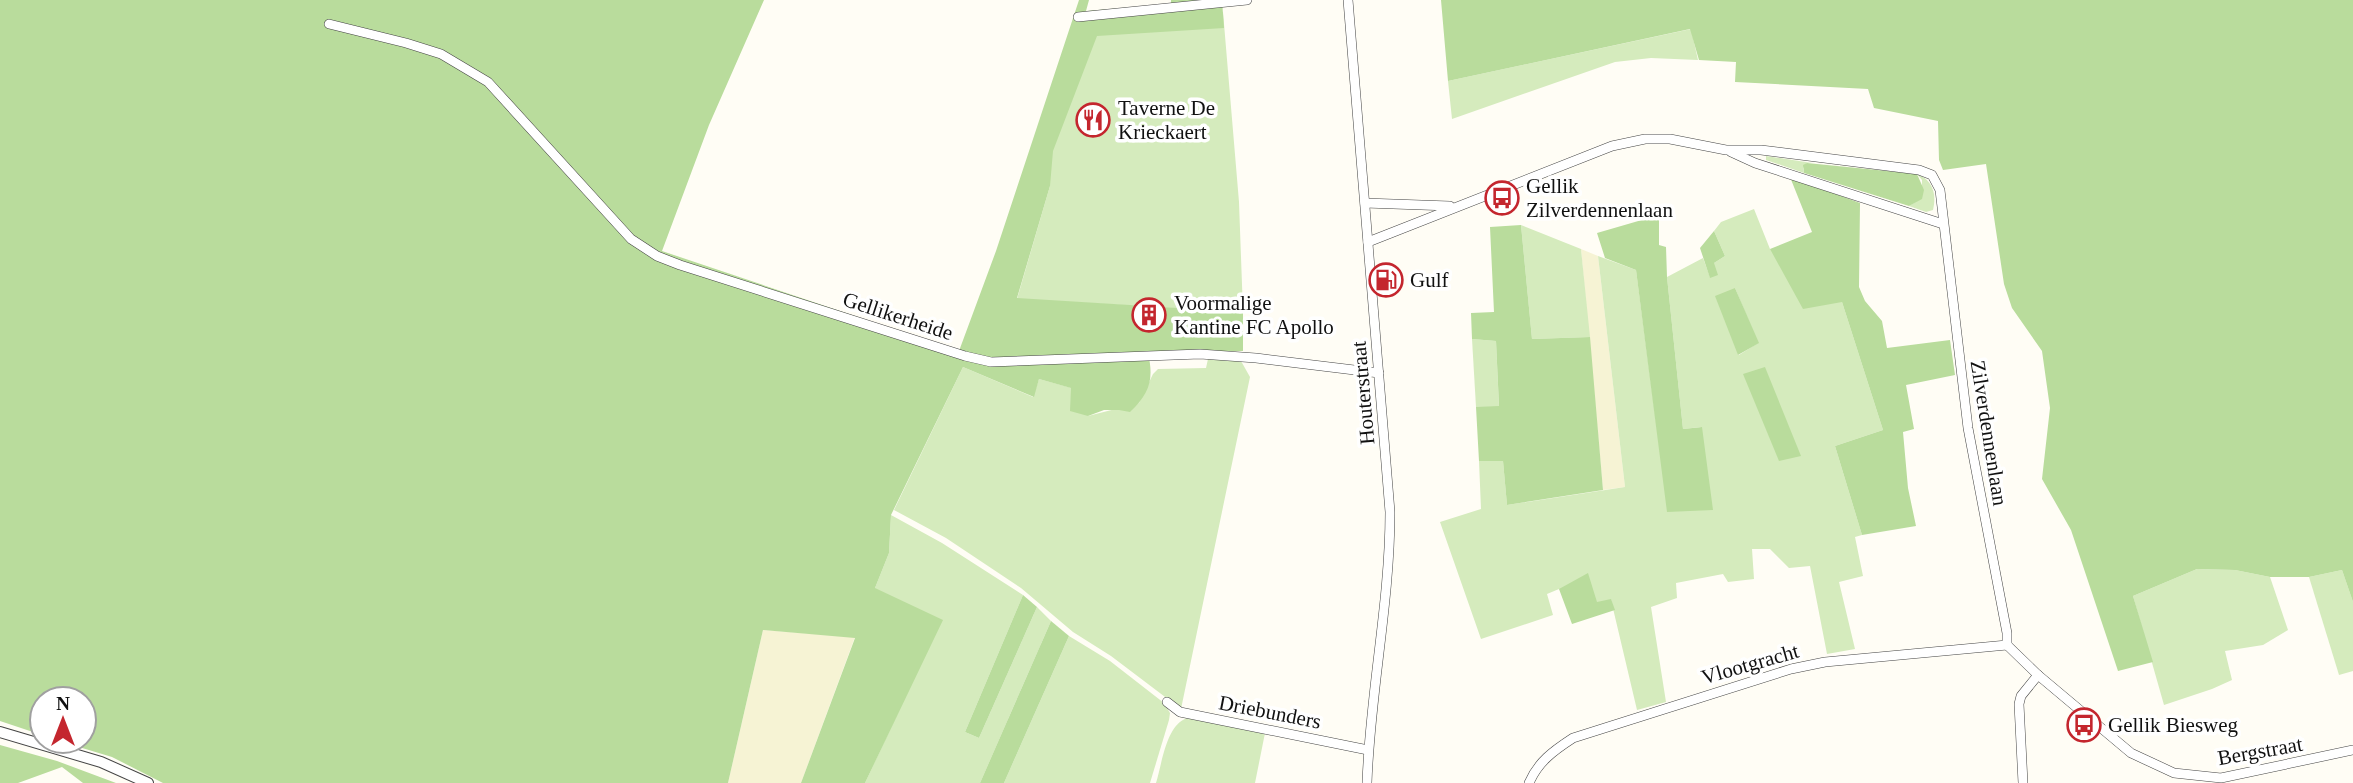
<svg xmlns="http://www.w3.org/2000/svg" width="2353" height="783" font-family="'Times New Roman',serif">
<rect width="100%" height="100%" fill="#fffdf5"/>
<g fill="#f6f3d4">
<path d="M1581 249 1598 256 1625 487 1603 490Z"/>
<path d="M763 630 855 637 801 783H728Z"/>
</g>
<g fill="#d5ebbd" fill-rule="evenodd">
<path d="M1223 12 1239 202 1243 312 1017 299 1050 186 1029 180 1080 27Z"/>
<path d="M1691 29 1698 60 1651 58 1615 62 1452 119 1448 81Z"/>
<path d="M1766 156 1812 163H1807L1803 168 1804 173 1766 160Z"/>
<path d="M1917 174C1933 180 1937 195 1933 210L1926 212 1909 206 1922 198V180Z"/>
<path d="M1754 209 1770 249 1842 302 1883 430 1835 446 1862 535 1855 537 1863 576 1839 582 1855 649 1827 654 1810 566 1789 568 1770 549H1752L1754 579 1728 582 1723 574 1676 583 1677 598 1651 607 1666 702 1637 710 1611 600 1597 603 1559 589 1547 594 1553 615 1481 639 1440 522 1481 509 1479 461H1503L1507 505 1625 487 1598 256 1636 270 1668 512 1701 427 1683 429 1667 277 1703 258 1710 277 1714 263 1725 256 1714 231 1721 222ZM1735 288 1758 343 1739 355H1738Z"/>
<path d="M1521 225 1581 249 1590 337 1532 339Z"/>
<path d="M1472 339 1496 341 1499 407H1476Z"/>
<path d="M1208 359 1241 361 1250 377 1181 709 1111 656 1073 632 1021 588 946 538 894 510 963 367 1033 397 1039 379 1072 388 1088 416 1139 403 1153 374 1158 369 1206 368Z"/>
<path d="M891 515 942 543 1023 595 965 732 979 738 1037 607 1051 621 980 783H865L903 702 875 588 889 553Z"/>
<path d="M2197 569 2235 570 2270 577 2288 630 2263 645 2225 651 2232 680 2212 689 2164 705 2133 596Z"/>
<path d="M2342 570 2353 602V671L2339 675 2309 577Z"/>
<path d="M1069 636 1110 661 1164 703 1170 713 1169 720 1150 783H1004Z"/>
<path d="M1187 718 1265 733 1255 783H1156C1162 764 1166 725 1187 718Z"/>
</g>
<g fill="#b9dc9c">
<path d="M0 0H764L709 125 662 251 959 351 996 251 1079 0H1089L1086 11 1171 4V0H1222L1224 28 1097 36 1053 151 1050 186 1017 298 1243 312V351L1148 353C1154 379 1150 393 1130 412L1119 410H1104L1088 416 1070 411 1071 388 1039 379 1034 397 963 367 891 515 889 553 875 588 943 620 865 783H801L855 638 763 630 728 783H163L112 757 59 741H84V699H42V735L0 721Z"/>
<path d="M1441 0H2353V602L2342 570 2309 577H2270L2235 570 2197 569 2133 596 2153 662 2118 671 2071 530 2042 479 2050 408 2042 351 2012 308 2004 284 1986 164 1943 170 1939 160 1938 121 1874 108 1868 89 1735 82 1736 62 1699 60 1690 29 1448 81Z"/>
<path d="M1807 163 1917 174 1924 190 1922 199 1909 206 1804 173 1803 165Z"/>
<path d="M1790 177 1860 203 1859 287 1865 301 1882 321 1887 348 1950 340 1955 375 1906 385 1914 429 1903 432 1908 488 1916 526 1862 535 1835 446 1883 430 1842 302 1803 309 1770 249 1812 232Z"/>
<path d="M1659 215V245L1666 247 1667 277 1683 429 1702 427 1713 510 1667 512 1636 270 1605 258 1597 233Z"/>
<path d="M1521 225 1532 339 1590 337 1603 490 1507 505 1503 461H1479L1476 407 1499 406 1496 341 1472 339 1471 313 1494 312 1490 227Z"/>
<path d="M1714 231 1725 256 1714 263 1718 275 1710 278 1700 248Z"/>
<path d="M1735 288 1759 343 1738 355 1715 296Z"/>
<path d="M1765 367 1801 456 1779 461 1743 374Z"/>
<path d="M1588 573 1597 602 1611 599 1615 610 1572 624 1559 589Z"/>
<path d="M1023 595 1037 607 979 738 965 732Z"/>
<path d="M1051 621 1069 636 1004 783H980Z"/>
<path d="M0 745 57 761 116 783H83L62 767 18 783H0Z"/>
</g>
<g fill="none" stroke-linecap="round" stroke-linejoin="round">
<defs>
<g id="minor">
<path d="M1348 0 1390 512C1390 603 1370 692 1367 783"/>
<path d="M1078 17 1247 0"/>
<path d="M329 24 406 43 441 54 488 82 631 239 657 256 680 265 965 356 991 362 1200 354 1256 358 1379 373"/>
<path d="M1731 152 1755 163 1943 224"/>
<path d="M1365 203 1450 206"/>
<path d="M1368 242 1612 146 1645 139H1670L1726 150H1761L1919 170 1932 175 1940 190 1968 428 2007 633V645"/>
<path d="M2007 645 2038 675 2131 753 2174 773 2221 778 2353 750"/>
<path d="M1167 702 1180 712 1368 750"/>
<path d="M1529 783C1538 762 1553 751 1573 738L1791 669 1825 662 2007 645"/>
<path d="M2023 783 2019 704 2021 696 2038 675"/>
</g>
<path id="tertiary" d="M0 732 101 762 148 783"/>
</defs>
<use href="#minor" stroke="#444" stroke-width="10"/>
<use href="#tertiary" stroke="#444" stroke-width="12"/>
<use href="#minor" stroke="#fff" stroke-width="9"/>
<use href="#tertiary" stroke="#fff" stroke-width="10"/>
</g>
<defs>
<symbol id="restaurant-ring" viewBox="-11 -11 22 22"><circle r="9.5" fill="#fff" stroke="#c4262e" stroke-width="1.5"/><path d="M-5-6h1v4h1v-4h1v4h1v-4h1v5L-1.5 .5V6h-2V.5L-5-1ZM5-6V6H3V1.5H1.5Q1.5-4 5-6Z" fill="#c4262e"/></symbol>
<symbol id="bus-ring" viewBox="-11 -11 22 22"><circle r="9.5" fill="#fff" stroke="#c4262e" stroke-width="1.5"/><path d="M-5-6H5V4H4V6H2V4H-2V6H-4V4H-5ZM-3.5-4V0h7V-4ZM-3.5 1.2v1.5H-2V1.2ZM2 1.2v1.5H3.5V1.2Z" fill="#c4262e"/></symbol>
<symbol id="fuel-ring" viewBox="-11 -11 22 22"><circle r="9.5" fill="#fff" stroke="#c4262e" stroke-width="1.5"/><path d="M-5.5-6h7V0h2V4h1.3V-2.5L3-4.5l.8-.8L6-3V5H2.5V1h-1V6h-7ZM-4.2-4.7v3.2H.2V-4.7Z" fill="#c4262e"/></symbol>
<symbol id="building-ring" viewBox="-11 -11 22 22"><circle r="9.5" fill="#fff" stroke="#c4262e" stroke-width="1.5"/><path d="M-4-6H4V6H1V3H-1V6H-4ZM-2.5-4.3h1.7v1.8h-1.7ZM.8-4.3h1.7v1.8H.8ZM-2.5-1h1.7V.8h-1.7ZM.8-1h1.7V.8H.8Z" fill="#c4262e"/></symbol>
</defs>
<g fill-rule="evenodd">
<use href="#restaurant-ring" x="1074" y="101" width="38" height="38"/>
<use href="#bus-ring" x="1483" y="179" width="38" height="38"/>
<use href="#fuel-ring" x="1367" y="261" width="38" height="38"/>
<use href="#building-ring" x="1130" y="296" width="38" height="38"/>
<use href="#bus-ring" x="2065" y="706" width="38" height="38"/>
</g>
<g text-anchor="middle" dominant-baseline="central" stroke-width="7" stroke-linejoin="round" paint-order="stroke">
<g font-size="21" fill="#111" stroke="#fff" text-anchor="start">
<text x="1118" y="108">Taverne De<tspan x="1118" dy="24">Krieckaert</tspan></text>
<text x="1526" y="186">Gellik<tspan x="1526" dy="24">Zilverdennenlaan</tspan></text>
<text x="1410" y="280">Gulf</text>
<text x="1174" y="303">Voormalige<tspan x="1174" dy="24">Kantine FC Apollo</tspan></text>
<text x="2108" y="725">Gellik Biesweg</text>
</g>
<g font-size="21" fill="#111" stroke="#fff">
<text transform="translate(898 316) rotate(18)">Gellikerheide</text>
<text transform="translate(1363 393) rotate(-95)">Houterstraat</text>
<text transform="translate(1989 433) rotate(81)">Zilverdennenlaan</text>
<text transform="translate(1750 664) rotate(-16)">Vlootgracht</text>
<text transform="translate(1270 712) rotate(11)">Driebunders</text>
<text transform="translate(2260 751) rotate(-10)">Bergstraat</text>
</g>
</g>
<g transform="translate(63 720)"><circle r="33" fill="#ffffff" stroke="#a0a0a0" stroke-width="2"/>
<path d="M0-5L12 26L0 18L-12 26Z" fill="#c4262e"/>
<text y="-10" font-size="19" font-weight="bold" text-anchor="middle" fill="#111111">N</text>
</g>
</svg>
